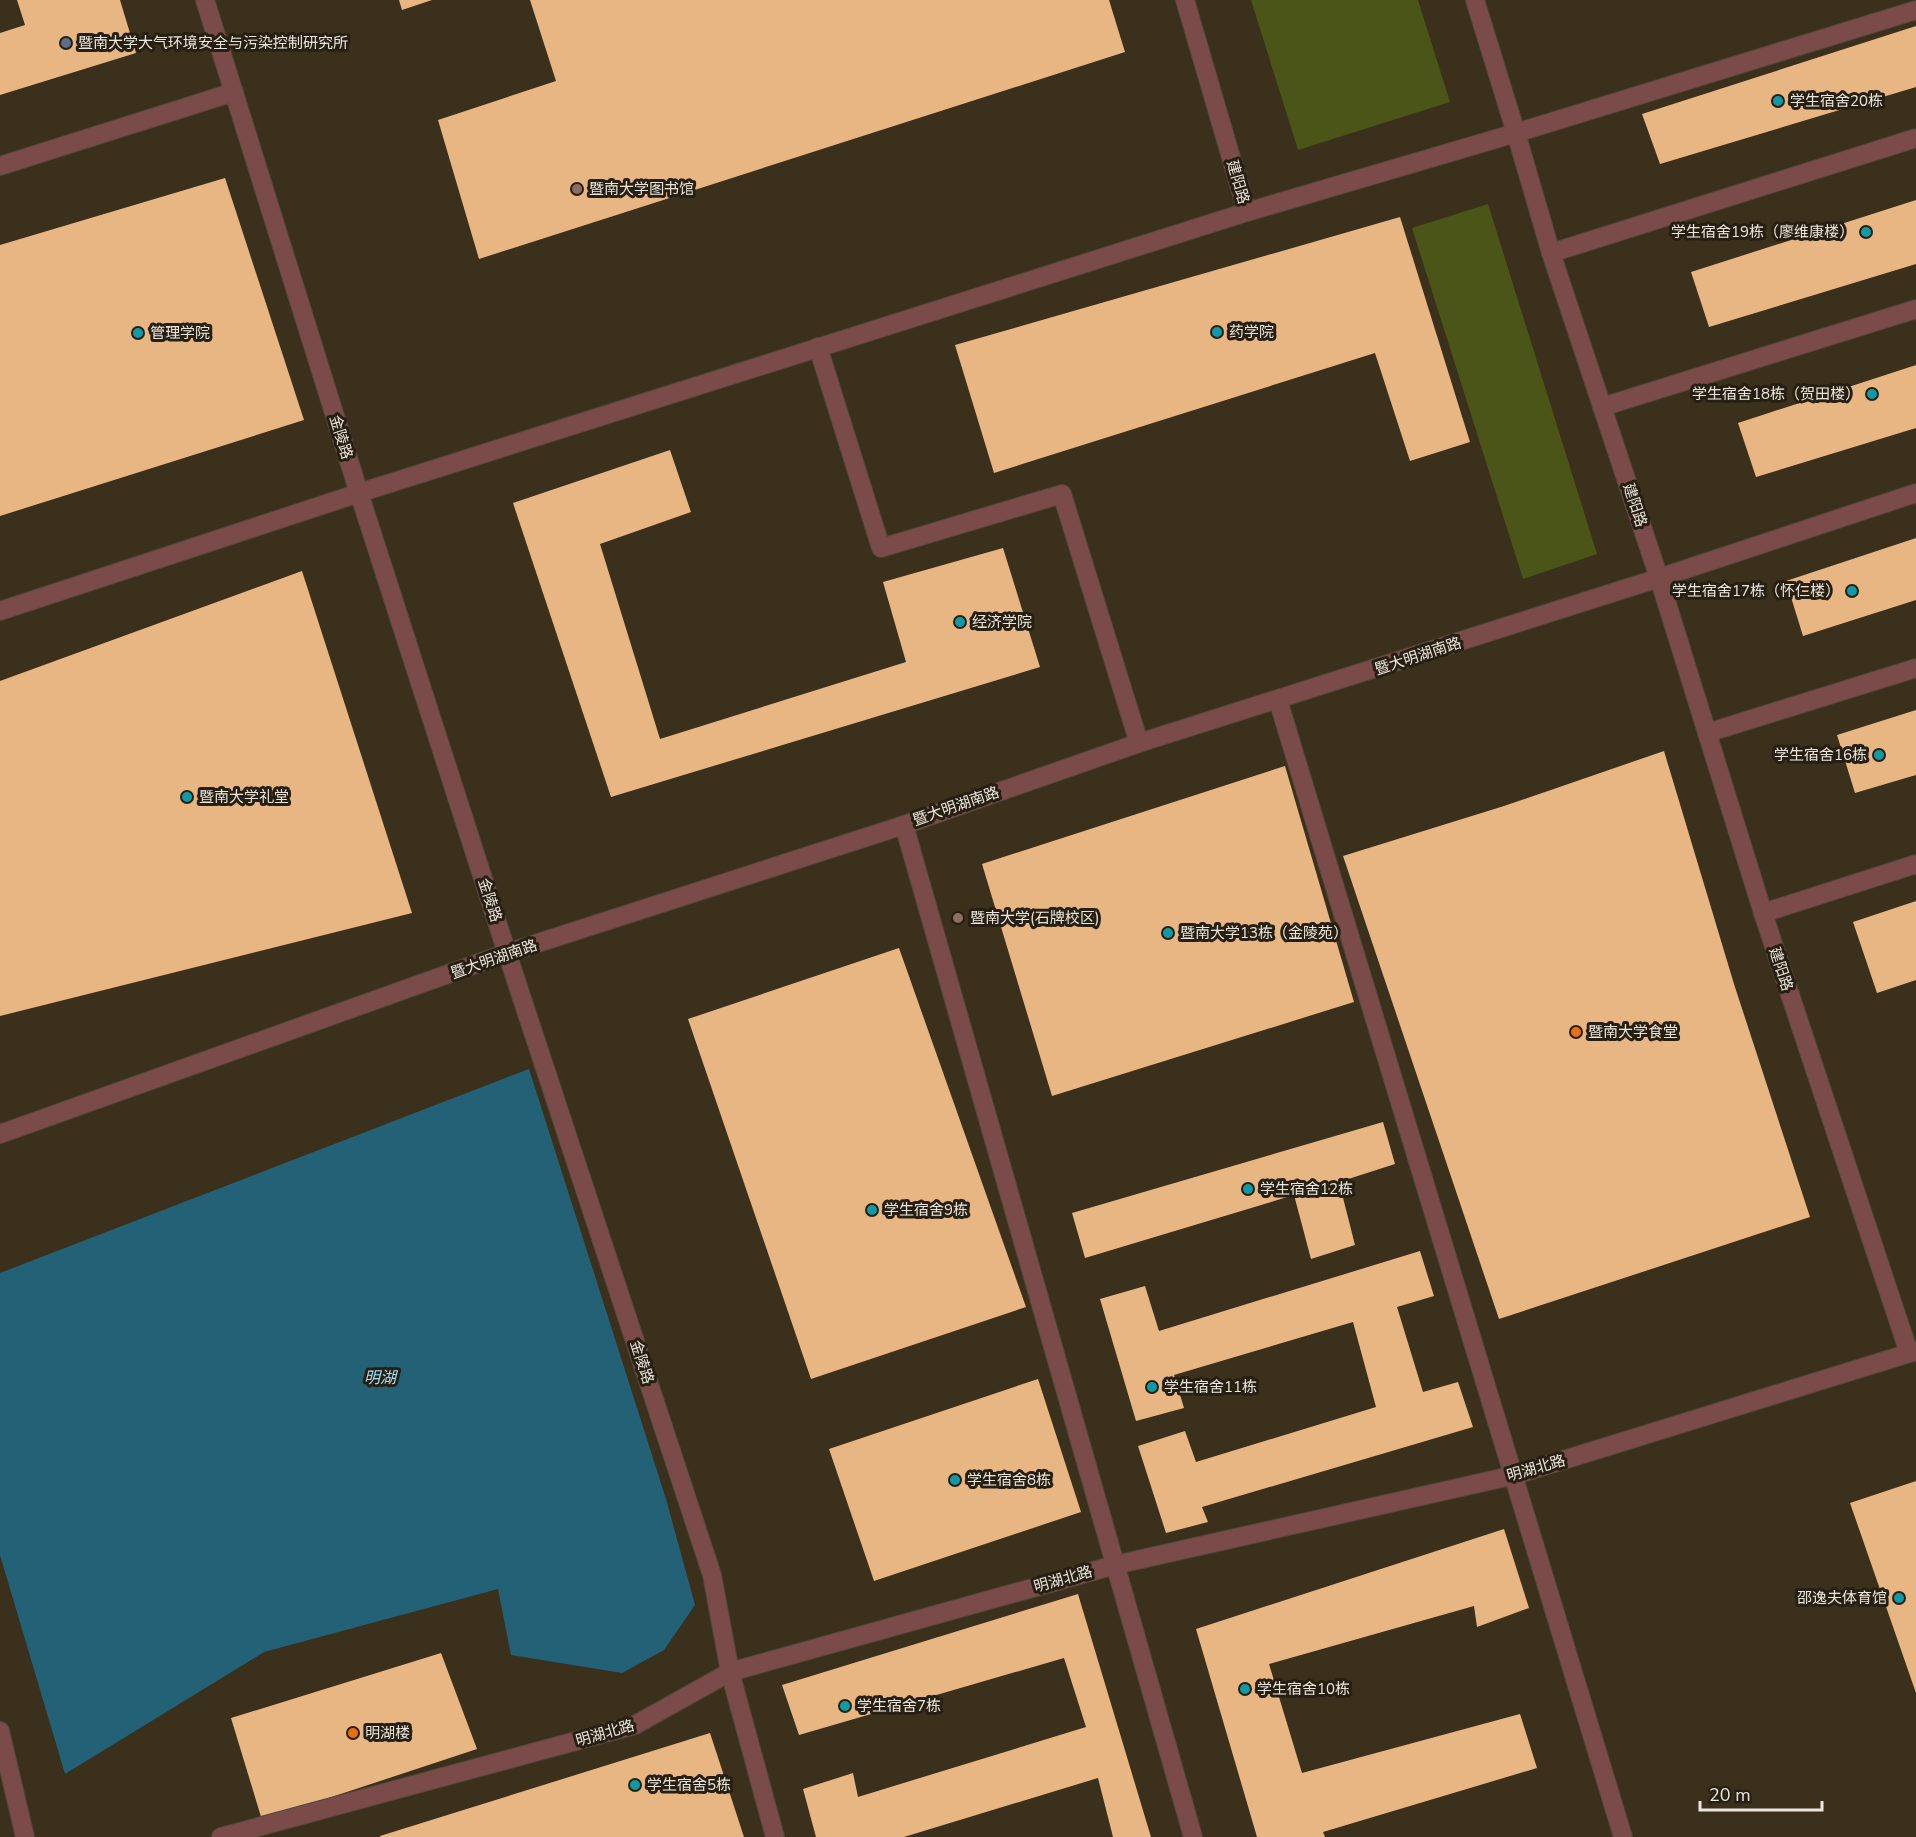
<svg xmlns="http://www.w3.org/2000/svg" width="1916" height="1837" font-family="'Nunito Sans','Noto Sans SC',sans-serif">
<rect width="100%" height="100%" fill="#31291b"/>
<rect fill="#3b301c" x="0" y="0" width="1916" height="1837"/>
<g fill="#4b5517">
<path d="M1251 0H1418L1450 102 1298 150Z"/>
<path d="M1488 204 1597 554 1523 579 1412 228Z"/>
</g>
<path fill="#236276" d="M529 1069 666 1499 695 1605 664 1650 622 1673 511 1655 498 1589 264 1652 65 1774 0 1555V1273Z"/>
<g fill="#e8b682">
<path d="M17 0H120L136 53 0 95V33L25 25Z"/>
<path d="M399 0H432L402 10Z"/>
<path d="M530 0H1109L1125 52 479 259 438 120 556 81Z"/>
<path d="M1916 26V87L1660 164 1642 114Z"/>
<path d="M225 178 304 420 0 516V245Z"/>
<path d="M1916 200V264L1709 327 1691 272Z"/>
<path d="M1400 217 1470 442 1410 461 1375 353 994 473 955 345Z"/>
<path d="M1916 365V428L1756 477 1738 423Z"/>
<path d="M670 450 691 512 600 544 660 739 906 662 883 582 1003 548 1040 667 611 797 513 503Z"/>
<path d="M1916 538V600L1803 636 1786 581Z"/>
<path d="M302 571 412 913 0 1016V681Z"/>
<path d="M1916 710V775L1855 793 1837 735Z"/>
<path d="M1664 751 1734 984 1810 1217 1499 1319 1343 856 1504 806Z"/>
<path d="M1285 766 1354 1002 1052 1096 982 864Z"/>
<path d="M1916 901V980L1877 993 1853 922Z"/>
<path d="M899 948 1026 1307 811 1379 688 1019Z"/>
<path d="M1383 1122 1395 1164 1339 1182 1355 1245 1311 1259 1294 1195 1085 1258 1072 1213Z"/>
<path d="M1420 1251 1434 1296 1397 1307 1423 1392 1458 1382 1473 1427 1202 1507 1208 1522 1166 1533 1138 1446 1185 1431 1196 1462 1376 1407 1353 1322 1174 1375 1184 1408 1136 1421 1100 1299 1145 1286 1159 1331Z"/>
<path d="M1038 1379 1081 1512 874 1581 829 1449Z"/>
<path d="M1916 1481V1693L1850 1503Z"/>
<path d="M1504 1529 1529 1608 1477 1627 1474 1606 1269 1664 1302 1773 1520 1714 1537 1768 1323 1832 1325 1837H1257L1196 1629Z"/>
<path d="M1078 1594 1151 1837H1113L1098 1778 904 1837H816L803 1789 853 1773 858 1797 1086 1727 1064 1658 799 1735 782 1685Z"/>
<path d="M441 1653 477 1749 262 1820 231 1718Z"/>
<path d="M710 1733 744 1837H380V1836Z"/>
</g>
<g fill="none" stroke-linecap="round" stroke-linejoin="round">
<defs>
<g id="service">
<path d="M0 611 359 493 1247 212"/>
<path d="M1278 700 1623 1837"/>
</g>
<g id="minor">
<path d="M205 0 359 493 507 953 712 1575 730 1672 775 1837"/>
<path d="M1185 0 1247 212 1516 133 1551 253 1659 578 1763 913 1909 1353"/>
<path d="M1475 0 1516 133 1916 10"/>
<path d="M0 166 234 92"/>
<path d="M1551 253 1916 138"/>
<path d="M818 347 881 548 1062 494 1139 743"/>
<path d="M1602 407 1916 309"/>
<path d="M1707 733 1916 668"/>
<path d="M904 825 1193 1837"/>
<path d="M1763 913 1916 864"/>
<path d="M0 1134 507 953 904 825 1139 743 1659 578 1916 493"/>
<path d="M0 1731 25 1837"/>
<path d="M221 1837 635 1725 730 1672 1115 1565 1515 1475 1916 1351"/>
</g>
</defs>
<use href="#service" stroke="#4f473a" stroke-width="20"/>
<use href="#minor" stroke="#4f473a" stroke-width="20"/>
<use href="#service" stroke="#7b4b49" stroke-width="18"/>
<use href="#minor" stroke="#7b4b49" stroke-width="18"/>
</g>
<circle fill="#5c6f8a" stroke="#271f12" stroke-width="2" cx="66" cy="43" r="6"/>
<g fill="#0f9aa8" stroke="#271f12" stroke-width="2">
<circle cx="1778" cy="101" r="6"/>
<circle cx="1866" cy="232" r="6"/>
<circle cx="1217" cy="332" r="6"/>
<circle cx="138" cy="333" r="6"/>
<circle cx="1872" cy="394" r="6"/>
<circle cx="1852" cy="591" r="6"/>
<circle cx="960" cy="622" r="6"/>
<circle cx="1879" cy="755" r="6"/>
<circle cx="187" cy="797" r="6"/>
<circle cx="1168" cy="933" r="6"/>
<circle cx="1248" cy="1189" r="6"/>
<circle cx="872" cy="1210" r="6"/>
<circle cx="1152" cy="1387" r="6"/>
<circle cx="955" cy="1480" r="6"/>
<circle cx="1899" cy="1598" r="6"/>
<circle cx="1245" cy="1689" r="6"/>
<circle cx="845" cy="1706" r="6"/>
<circle cx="635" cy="1785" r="6"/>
</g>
<g fill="#8d6e63" stroke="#271f12" stroke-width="2">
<circle cx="577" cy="189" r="6"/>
<circle cx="958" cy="918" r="6"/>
</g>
<g fill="#e8710a" stroke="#271f12" stroke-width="2">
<circle cx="1576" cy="1032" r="6"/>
<circle cx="353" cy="1733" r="6"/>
</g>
<g text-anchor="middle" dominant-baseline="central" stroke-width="6" stroke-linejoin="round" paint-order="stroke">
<g font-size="15" fill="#ebe6dd" stroke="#271f12" text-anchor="start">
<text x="78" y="43">暨南大学大气环境安全与污染控制研究所</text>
<text x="1790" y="101">学生宿舍20栋</text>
<text x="589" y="189">暨南大学图书馆</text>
<text x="1854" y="232" text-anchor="end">学生宿舍19栋（廖维康楼）</text>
<text x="1229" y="332">药学院</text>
<text x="150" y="333">管理学院</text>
<text x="1860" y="394" text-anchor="end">学生宿舍18栋（贺田楼）</text>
<text x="1840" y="591" text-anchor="end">学生宿舍17栋（怀仁楼）</text>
<text x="972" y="622">经济学院</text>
<text x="1867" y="755" text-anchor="end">学生宿舍16栋</text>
<text x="199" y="797">暨南大学礼堂</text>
<text x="970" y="918">暨南大学(石牌校区)</text>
<text x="1180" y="933">暨南大学13栋（金陵苑）</text>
<text x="1588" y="1032">暨南大学食堂</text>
<text x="1260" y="1189">学生宿舍12栋</text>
<text x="884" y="1210">学生宿舍9栋</text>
<text x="1164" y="1387">学生宿舍11栋</text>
<text x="967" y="1480">学生宿舍8栋</text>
<text x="1887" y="1598" text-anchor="end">邵逸夫体育馆</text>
<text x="1257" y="1689">学生宿舍10栋</text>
<text x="857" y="1706">学生宿舍7栋</text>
<text x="365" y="1733">明湖楼</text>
<text x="647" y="1785">学生宿舍5栋</text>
</g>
<g font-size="15" fill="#ebe6dd" stroke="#271f12">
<text transform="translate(1238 182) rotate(74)">建阳路</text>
<text transform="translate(341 437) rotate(73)">金陵路</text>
<text transform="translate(1635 505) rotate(72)">建阳路</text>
<text transform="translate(1418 656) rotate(-18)">暨大明湖南路</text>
<text transform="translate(956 806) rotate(-19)">暨大明湖南路</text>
<text transform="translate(490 900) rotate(72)">金陵路</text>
<text transform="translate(494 959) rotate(-19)">暨大明湖南路</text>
<text transform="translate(1781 969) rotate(72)">建阳路</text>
<text transform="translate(642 1362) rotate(72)">金陵路</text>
<text transform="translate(1536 1468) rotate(-16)">明湖北路</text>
<text transform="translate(1063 1579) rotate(-16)">明湖北路</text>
<text transform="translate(605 1733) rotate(-16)">明湖北路</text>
</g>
<g font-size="16" font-style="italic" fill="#a1e0f8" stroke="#271f12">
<text x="380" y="1378">明湖</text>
</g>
</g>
<path d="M1700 1801v9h122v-9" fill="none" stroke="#ebe6dd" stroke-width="3"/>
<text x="1709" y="1801" font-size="18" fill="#ebe6dd" stroke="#271f12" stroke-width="4.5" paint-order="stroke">20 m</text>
</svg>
